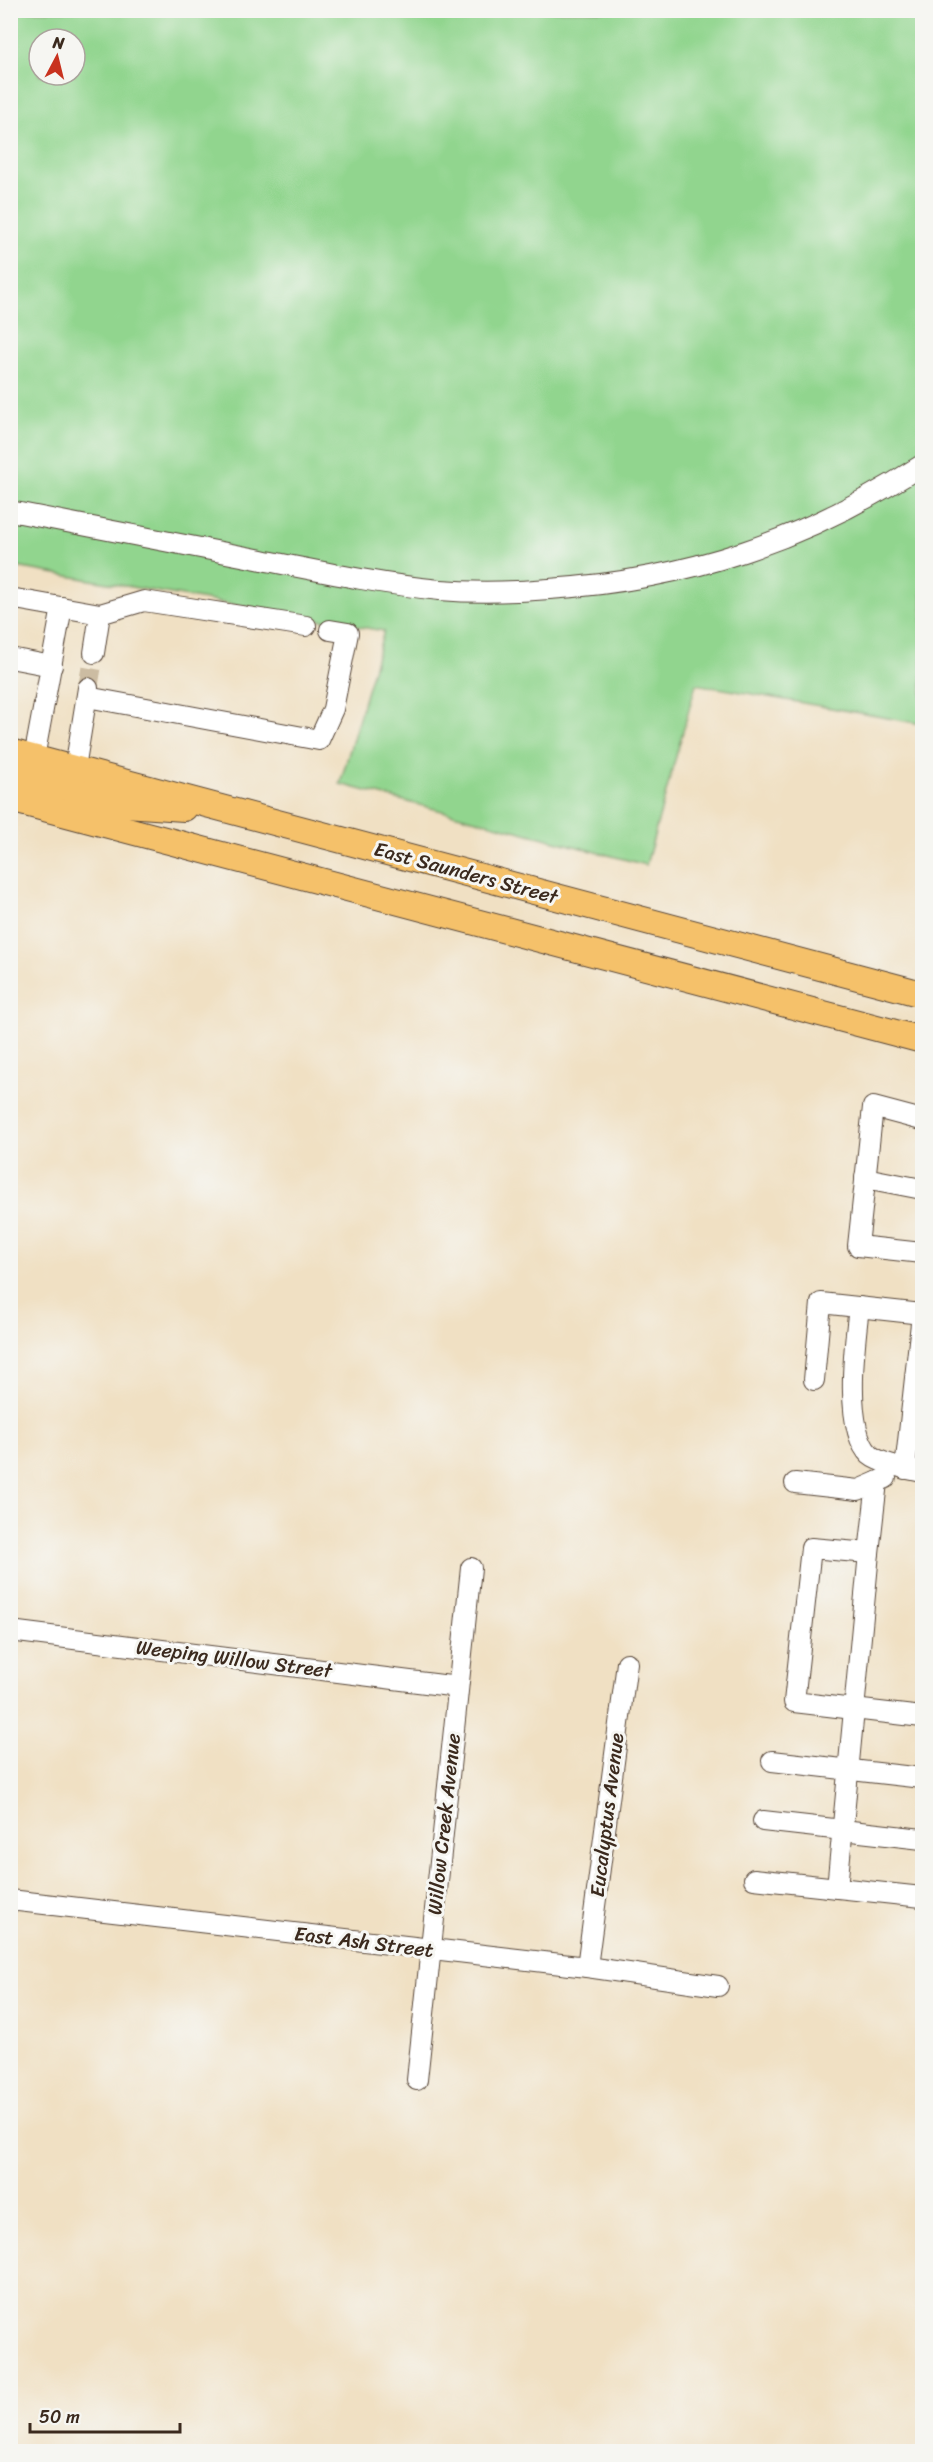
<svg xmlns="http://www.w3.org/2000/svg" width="933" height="2462" font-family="Sriracha,sans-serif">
<rect width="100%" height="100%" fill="#f6f6f2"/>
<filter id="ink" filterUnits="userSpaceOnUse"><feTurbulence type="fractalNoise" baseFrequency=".0167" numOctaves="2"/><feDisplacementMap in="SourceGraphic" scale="12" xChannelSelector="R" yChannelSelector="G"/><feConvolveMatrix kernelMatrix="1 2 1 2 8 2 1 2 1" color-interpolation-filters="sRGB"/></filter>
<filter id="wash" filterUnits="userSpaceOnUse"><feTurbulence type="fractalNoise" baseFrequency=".008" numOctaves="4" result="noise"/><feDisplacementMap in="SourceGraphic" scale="24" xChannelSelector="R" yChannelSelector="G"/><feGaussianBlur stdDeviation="1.35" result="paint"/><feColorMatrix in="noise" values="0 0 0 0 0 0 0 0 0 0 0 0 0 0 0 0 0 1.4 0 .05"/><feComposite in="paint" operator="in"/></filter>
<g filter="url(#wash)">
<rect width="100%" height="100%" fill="#f0e0c3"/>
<path fill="#91d58e" stroke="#668056" stroke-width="1.5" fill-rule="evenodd" d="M10 11H922V724L696 684 646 865 340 784 384 631 11 566ZM39 39H75V75H39Z"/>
</g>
<g filter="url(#ink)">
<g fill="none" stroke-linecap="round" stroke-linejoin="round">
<path stroke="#ccbca2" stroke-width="20" stroke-dasharray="20 10" stroke-linecap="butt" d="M88 688 94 653"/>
<defs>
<g id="minor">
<path d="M10 511C93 527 175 543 257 559 318 571 379 584 440 590 476 593 513 592 549 589 687 580 806 540 922 465"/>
<path d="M10 598 100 614 94 653"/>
<path d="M100 614 144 601 306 626"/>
<path d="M10 658 52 666"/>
<path d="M87 697 319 740 333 709 348 633 330 630"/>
<path d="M34 758 62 607"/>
<path d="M75 768 88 688"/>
<path d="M922 1120 873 1107 858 1246 922 1253"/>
<path d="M865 1178 922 1189"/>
<path d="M859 1307C855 1341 843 1429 870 1455 879 1463 911 1470 922 1472"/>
<path d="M814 1380 821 1303 922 1314"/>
<path d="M905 1469 922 1314"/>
<path d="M877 1482 869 1553 811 1548 794 1702 922 1717"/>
<path d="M795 1483 858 1490 886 1478"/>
<path d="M10 1631 458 1687"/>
<path d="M772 1761 922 1778"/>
<path d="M763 1821 922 1839"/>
<path d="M754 1879 922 1897"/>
<path d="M837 1888 869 1553"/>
<path d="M10 1900 587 1967 718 1986"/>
<path d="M587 1967 627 1663"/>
<path d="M417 2080 471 1568"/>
</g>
<g id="major">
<path d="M10 752 922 994"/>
<path d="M10 774 125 804 184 808"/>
<path d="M10 799 922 1040"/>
</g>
</defs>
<use href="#minor" stroke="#564537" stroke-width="22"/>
<use href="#major" stroke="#564537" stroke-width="28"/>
<use href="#minor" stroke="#fff" stroke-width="20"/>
<use href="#major" stroke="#f5c16b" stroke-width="26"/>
</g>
</g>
<g text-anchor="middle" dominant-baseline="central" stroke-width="6" stroke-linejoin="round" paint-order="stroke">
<g font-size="20" fill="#3b2a1e" stroke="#f6f6f2">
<text transform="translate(466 873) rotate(15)">East Saunders Street</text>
<text transform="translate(234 1659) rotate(7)">Weeping Willow Street</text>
<text transform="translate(607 1815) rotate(-83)">Eucalyptus Avenue</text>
<text transform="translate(444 1824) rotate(-84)">Willow Creek Avenue</text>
<text transform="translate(364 1942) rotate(7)">East Ash Street</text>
</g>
</g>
<rect width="933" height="2462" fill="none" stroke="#f6f6f2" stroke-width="36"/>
<g transform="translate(57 57) rotate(7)"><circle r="28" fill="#f6f6f2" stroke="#aba49d" stroke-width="1.5"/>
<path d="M0-4.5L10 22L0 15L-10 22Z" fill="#c8321e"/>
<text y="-9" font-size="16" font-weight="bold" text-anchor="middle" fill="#3b2a1e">N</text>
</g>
<path d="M30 2423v9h150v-9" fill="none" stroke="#3b2a1e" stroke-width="3"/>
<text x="39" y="2423" font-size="18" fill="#3b2a1e" stroke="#f6f6f2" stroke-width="4.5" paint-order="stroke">50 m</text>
</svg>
